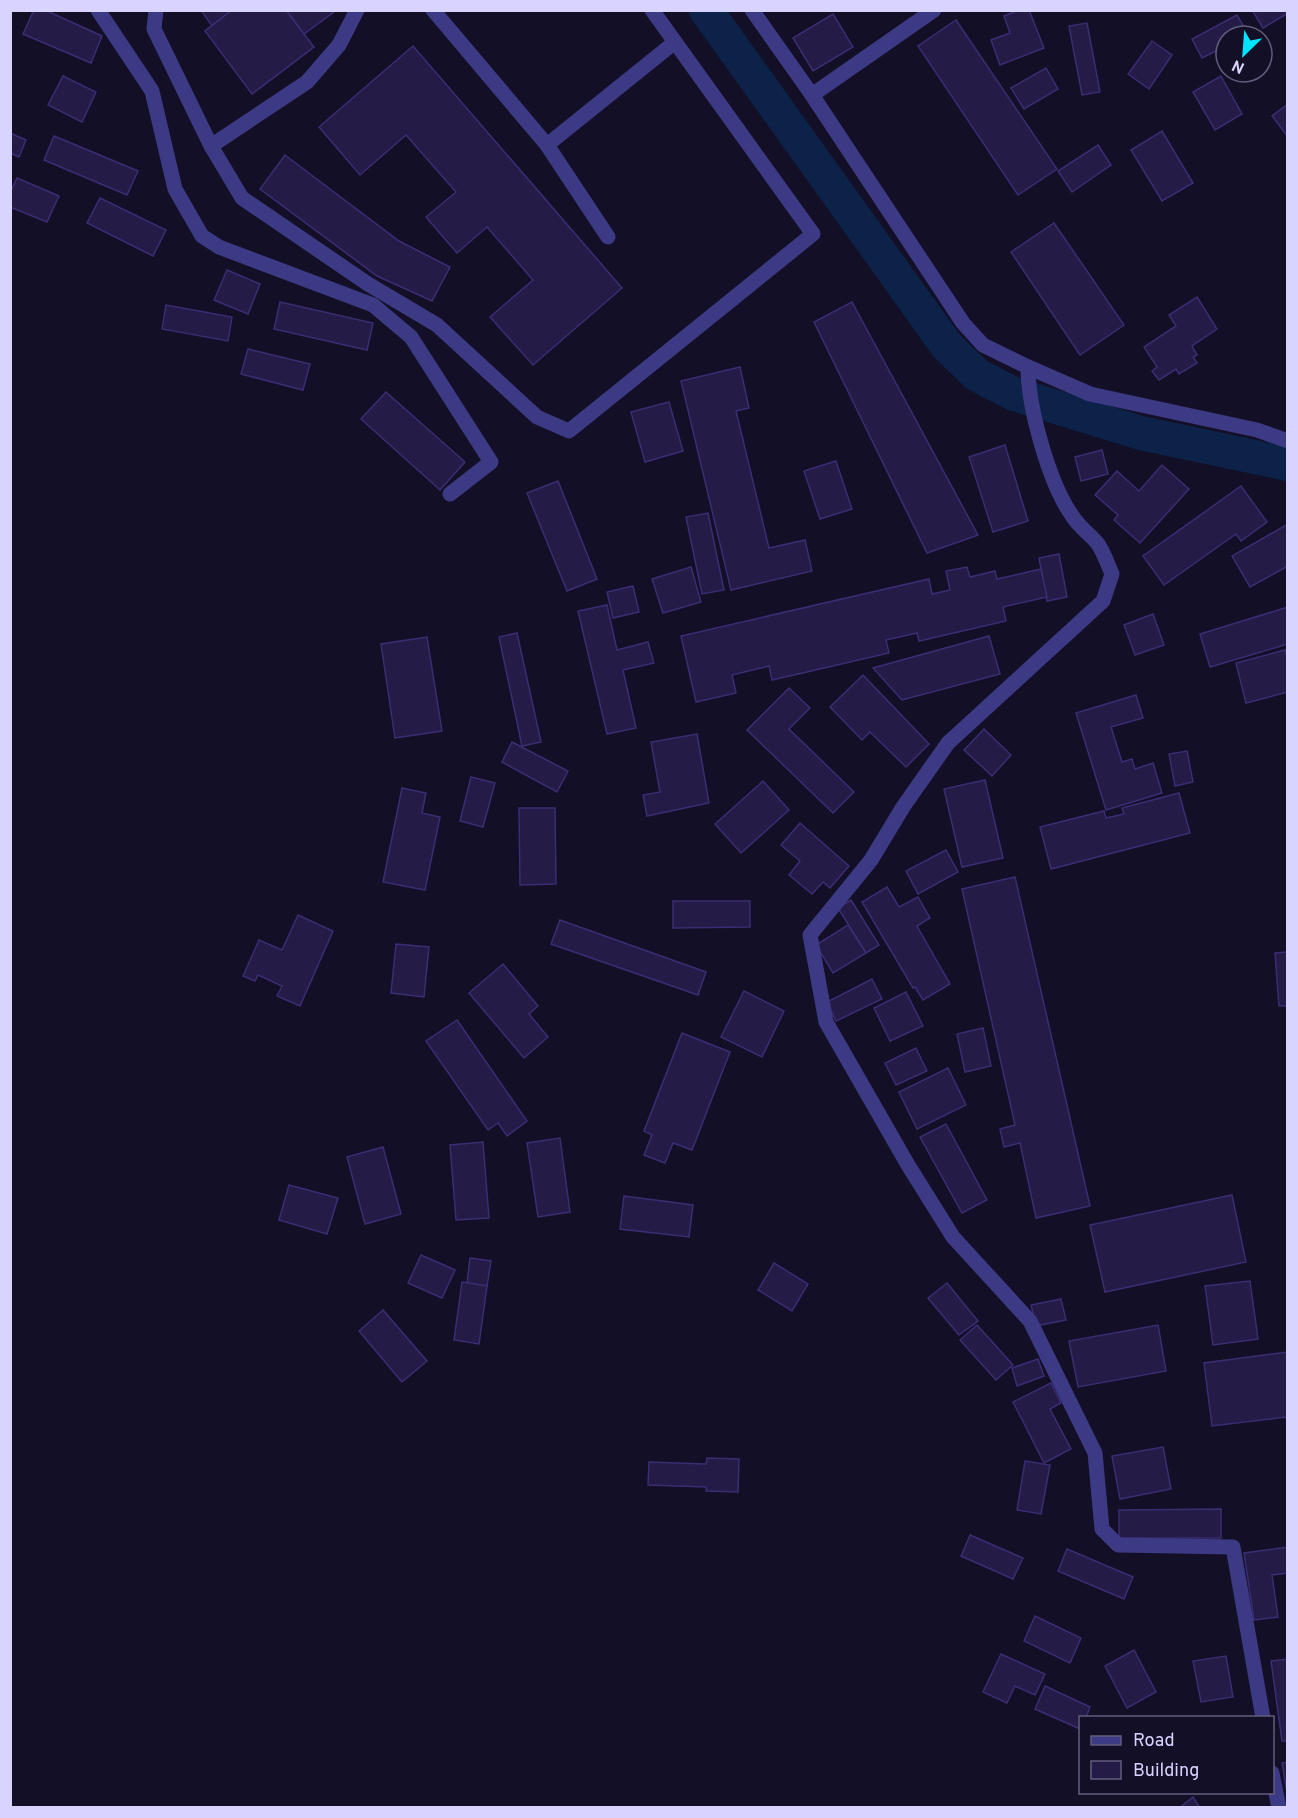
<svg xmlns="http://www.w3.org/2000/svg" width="1298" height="1818" font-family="Overpass,sans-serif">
<rect width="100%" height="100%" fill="#130f26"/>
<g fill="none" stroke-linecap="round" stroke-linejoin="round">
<path stroke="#0c2248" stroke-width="34" d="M706 10 947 346 977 375 1014 394 1141 433 1288 464"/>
</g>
<g fill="#241b47" stroke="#3b2d73" stroke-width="1.5">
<path d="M34 10H45L102 36 91 63 23 34Z"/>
<path d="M201 10H232L212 26Z"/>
<path d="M232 10H286L314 47 252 94 205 31Z"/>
<path d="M286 10H333L334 12 304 34Z"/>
<path d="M1019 10H1029L1044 48 1000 65 991 40 1010 33 1004 16Z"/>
<path d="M1252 10H1288V13L1263 28Z"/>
<path d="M833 14 853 47 813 71 793 38Z"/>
<path d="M1237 15 1248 34 1244 36H1226V46L1202 58 1192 39Z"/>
<path d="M956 20 1057 169 1018 195 918 46Z"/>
<path d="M1087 23 1100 92 1082 95 1069 26Z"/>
<path d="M1152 41 1172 55 1149 89 1128 74Z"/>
<path d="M413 46 622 288 533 365 490 317 533 280 487 227 457 253 426 217 456 192 406 135 360 175 319 127Z"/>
<path d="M1046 68 1058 89 1024 109 1011 88Z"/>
<path d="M63 76 96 92 82 122 48 105Z"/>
<path d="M1221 76 1242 114 1215 130 1193 92Z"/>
<path d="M1288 104V137L1272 116Z"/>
<path d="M1162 131 1193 183 1162 201 1131 150Z"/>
<path d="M10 133 26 140 19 157 10 153Z"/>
<path d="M54 136 138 171 127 195 44 160Z"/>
<path d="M1098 145 1111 165 1072 192 1058 171Z"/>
<path d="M285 155 399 241 450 267 432 301 377 276 260 189Z"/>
<path d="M17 178 59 196 47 222 10 207V193Z"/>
<path d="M100 198 166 230 153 256 87 223Z"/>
<path d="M1054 223 1124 325 1080 355 1011 252Z"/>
<path d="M227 270 260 284 248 314 214 300Z"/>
<path d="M1197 297 1217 329 1192 346 1197 355 1193 357 1197 363 1179 374 1176 369 1159 380 1152 371 1157 367 1144 347 1176 326 1169 315Z"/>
<path d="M280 302 373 323 367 350 274 329Z"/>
<path d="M852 302 978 535 927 553 814 322Z"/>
<path d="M166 305 232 317 228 341 162 329Z"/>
<path d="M248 349 310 364 303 390 241 374Z"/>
<path d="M740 367 749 408 736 411 769 548 805 540 812 571 731 590 681 381Z"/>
<path d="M386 392 465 462 440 490 361 419Z"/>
<path d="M669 402 683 451 645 462 631 412Z"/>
<path d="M1005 445 1028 521 993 532 969 457Z"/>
<path d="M1102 450 1108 474 1081 481 1075 457Z"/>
<path d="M836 461 852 509 820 519 804 471Z"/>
<path d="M1162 465 1189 489 1140 543 1114 520 1118 515 1095 495 1117 471 1139 491Z"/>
<path d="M558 481 597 579 567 591 527 493Z"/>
<path d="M1241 486 1267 522 1241 541 1236 534 1164 585 1143 556Z"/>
<path d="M708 513 724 590 702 594 686 517Z"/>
<path d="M1288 524V566L1250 587 1232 556Z"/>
<path d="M1059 554 1067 597 1047 601 1039 558Z"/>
<path d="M691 567 701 602 663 613 652 579Z"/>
<path d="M967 567 970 577 995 571 997 579 1041 569 1047 597 1003 607 1006 621 919 641 917 633 886 640 889 653 772 680 769 666 732 675 736 693 696 702 681 636 929 579 932 594 950 590 946 571Z"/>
<path d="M633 586 639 612 613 618 607 592Z"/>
<path d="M607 605 617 650 648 642 654 663 623 670 636 728 607 734 578 611Z"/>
<path d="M1288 607V644L1210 667 1200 634Z"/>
<path d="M1153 614 1164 645 1135 655 1124 625Z"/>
<path d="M517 633 541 742 522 746 499 637Z"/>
<path d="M989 636 1000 674 902 700 873 668Z"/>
<path d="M427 637 442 731 395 738 381 644Z"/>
<path d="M1285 650 1288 660V692L1246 703 1236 663Z"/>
<path d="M863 675 929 744 906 767 870 732 862 740 830 707Z"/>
<path d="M789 688 810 708 789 729 854 792 833 813 747 730Z"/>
<path d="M1136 695 1143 718 1111 727 1122 762 1132 759 1135 769 1153 763 1162 793 1106 810 1076 713Z"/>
<path d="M984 729 1011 755 992 776 964 750Z"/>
<path d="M697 734 709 803 647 816 643 795 660 792 651 742Z"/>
<path d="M512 742 568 771 557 792 502 762Z"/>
<path d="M1187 751 1193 782 1175 786 1169 754Z"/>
<path d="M471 777 495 783 483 827 460 821Z"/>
<path d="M985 780 1003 858 962 867 944 789Z"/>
<path d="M763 781 789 810 741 853 715 824Z"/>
<path d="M402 788 426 793 422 813 440 817 425 890 383 882Z"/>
<path d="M1179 793 1190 833 1051 869 1040 827 1104 811 1106 818 1124 814 1122 808Z"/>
<path d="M519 808H555L556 884 520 885Z"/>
<path d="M800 823 849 866 830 888 823 882 812 894 789 875 800 861 781 845Z"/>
<path d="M946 850 958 872 918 894 906 871Z"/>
<path d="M1015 877 1090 1206 1036 1218 1020 1143 1004 1147 1000 1129 1015 1125 962 889Z"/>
<path d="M887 887 899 907 918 897 930 918 917 926 950 984 923 1000 915 987 913 988 862 902Z"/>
<path d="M851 900 879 945 866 953 838 908Z"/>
<path d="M673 901H750V927L673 928Z"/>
<path d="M298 915 333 931 300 1006 277 996 282 986 258 975 255 981 243 976 259 940 282 950Z"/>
<path d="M560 920 706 972 698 995 551 944Z"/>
<path d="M848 925 866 953 833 973 816 945Z"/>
<path d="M396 944 429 947 424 997 391 993Z"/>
<path d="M1288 952V1006H1279L1275 953Z"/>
<path d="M503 964 538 1006 529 1014 548 1037 524 1058 469 993Z"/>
<path d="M872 979 882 999 836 1021 827 1002Z"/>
<path d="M744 991 784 1011 762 1057 721 1037Z"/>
<path d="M906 992 923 1026 890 1041 874 1008Z"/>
<path d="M457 1020 527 1121 507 1136 498 1123 488 1130 426 1041Z"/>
<path d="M983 1028 991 1066 965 1072 957 1034Z"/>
<path d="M682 1033 730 1052 692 1150 673 1143 665 1163 644 1155 652 1135 644 1131Z"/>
<path d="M916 1048 927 1071 896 1085 885 1063Z"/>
<path d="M948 1068 966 1105 917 1129 899 1092Z"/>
<path d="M946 1124 987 1200 962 1213 920 1137Z"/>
<path d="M560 1138 570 1212 538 1217 527 1143Z"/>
<path d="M483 1142 489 1218 456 1220 450 1145Z"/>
<path d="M383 1147 401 1214 365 1224 347 1157Z"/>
<path d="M289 1185 338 1198 327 1234 279 1220Z"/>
<path d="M1232 1195 1246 1262 1105 1292 1090 1225Z"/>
<path d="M624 1196 693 1205 689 1237 620 1229Z"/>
<path d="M421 1255 455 1270 442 1298 408 1283Z"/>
<path d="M470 1258 491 1261 487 1286 467 1283Z"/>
<path d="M774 1263 808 1284 792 1311 758 1290Z"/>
<path d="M1250 1281 1258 1339 1213 1345 1205 1286Z"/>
<path d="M462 1282 487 1286 479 1344 454 1340Z"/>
<path d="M947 1283 978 1321 959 1335 928 1298Z"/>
<path d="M1061 1299 1066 1320 1036 1326 1031 1305Z"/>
<path d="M383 1310 427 1361 402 1382 359 1331Z"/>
<path d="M977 1325 1013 1365 996 1380 960 1340Z"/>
<path d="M1158 1325 1166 1371 1078 1387 1069 1341Z"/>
<path d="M1288 1352V1426L1286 1417 1212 1426 1204 1363Z"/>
<path d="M1038 1359 1044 1376 1017 1386 1012 1368Z"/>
<path d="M1051 1383 1061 1403 1050 1409 1071 1449 1044 1463 1013 1402Z"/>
<path d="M1163 1447 1171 1489 1120 1499 1112 1456Z"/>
<path d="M707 1458 739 1459 738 1492 706 1491V1487L648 1485 649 1462 706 1464Z"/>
<path d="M1025 1461 1050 1465 1041 1514 1017 1510Z"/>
<path d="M1221 1509V1538H1119V1510Z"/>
<path d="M970 1535 1023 1558 1013 1579 961 1556Z"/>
<path d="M1288 1547V1573L1272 1575 1278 1617 1254 1620 1244 1553Z"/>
<path d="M1067 1549 1133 1577 1124 1599 1058 1571Z"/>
<path d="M1035 1616 1081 1638 1070 1663 1024 1641Z"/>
<path d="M1134 1650 1156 1692 1127 1708 1105 1666Z"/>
<path d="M1001 1654 1045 1674 1035 1695 1015 1686 1007 1703 983 1692Z"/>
<path d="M1226 1656 1233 1697 1201 1702 1193 1661Z"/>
<path d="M1288 1659V1741H1282L1271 1661Z"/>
<path d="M1045 1686 1090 1707 1086 1718H1080V1729L1035 1709Z"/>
<path d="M1288 1762V1798L1282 1763Z"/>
<path d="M1193 1797 1200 1808H1179Z"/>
</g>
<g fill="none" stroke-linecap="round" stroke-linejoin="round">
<g stroke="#3d3a85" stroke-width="15">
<path d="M98 10 152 91 175 189 202 236 219 247 373 305 411 337 491 462 450 494"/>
<path d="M156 10 154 29 211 146 242 198 368 284 437 325 537 417 569 431 813 234 652 10"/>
<path d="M433 10 547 145 608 237"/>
<path d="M752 10 812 95 963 323 983 345 1028 367 1090 394 1257 430 1288 441"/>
<path d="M812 95 934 10"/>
<path d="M547 145 675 42"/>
<path d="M211 146 307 82 339 45 357 10"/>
<path d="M1028 367C1028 407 1049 484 1073 517 1080 528 1091 535 1098 544 1104 553 1108 565 1112 574L1103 601 948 743 903 807 871 860 810 935 826 1022 908 1165 953 1237 1030 1321 1095 1453 1102 1529 1118 1545 1233 1547 1263 1718"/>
<path d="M1272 1773 1279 1808"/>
</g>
</g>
<rect width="1298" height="1818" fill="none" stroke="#d9d4ff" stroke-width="24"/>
<rect x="1079" y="1716" width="195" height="78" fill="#130f26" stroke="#625e7d" stroke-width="1.5"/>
<rect x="1091" y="1736" width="30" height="9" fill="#3d3a85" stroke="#625e7d" stroke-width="1.5"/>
<text x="1133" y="1746" font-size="18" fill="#d9d4ff">Road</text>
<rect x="1091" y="1761" width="30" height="18" fill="#241b47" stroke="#625e7d" stroke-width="1.5"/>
<text x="1133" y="1776" font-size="18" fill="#d9d4ff">Building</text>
<g transform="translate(1244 54) rotate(205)"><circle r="28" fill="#130f26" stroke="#625e7d" stroke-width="1.5"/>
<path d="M0-4.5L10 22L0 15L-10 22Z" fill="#00e5ff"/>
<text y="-9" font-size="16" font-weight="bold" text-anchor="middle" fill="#d9d4ff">N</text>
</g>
</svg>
